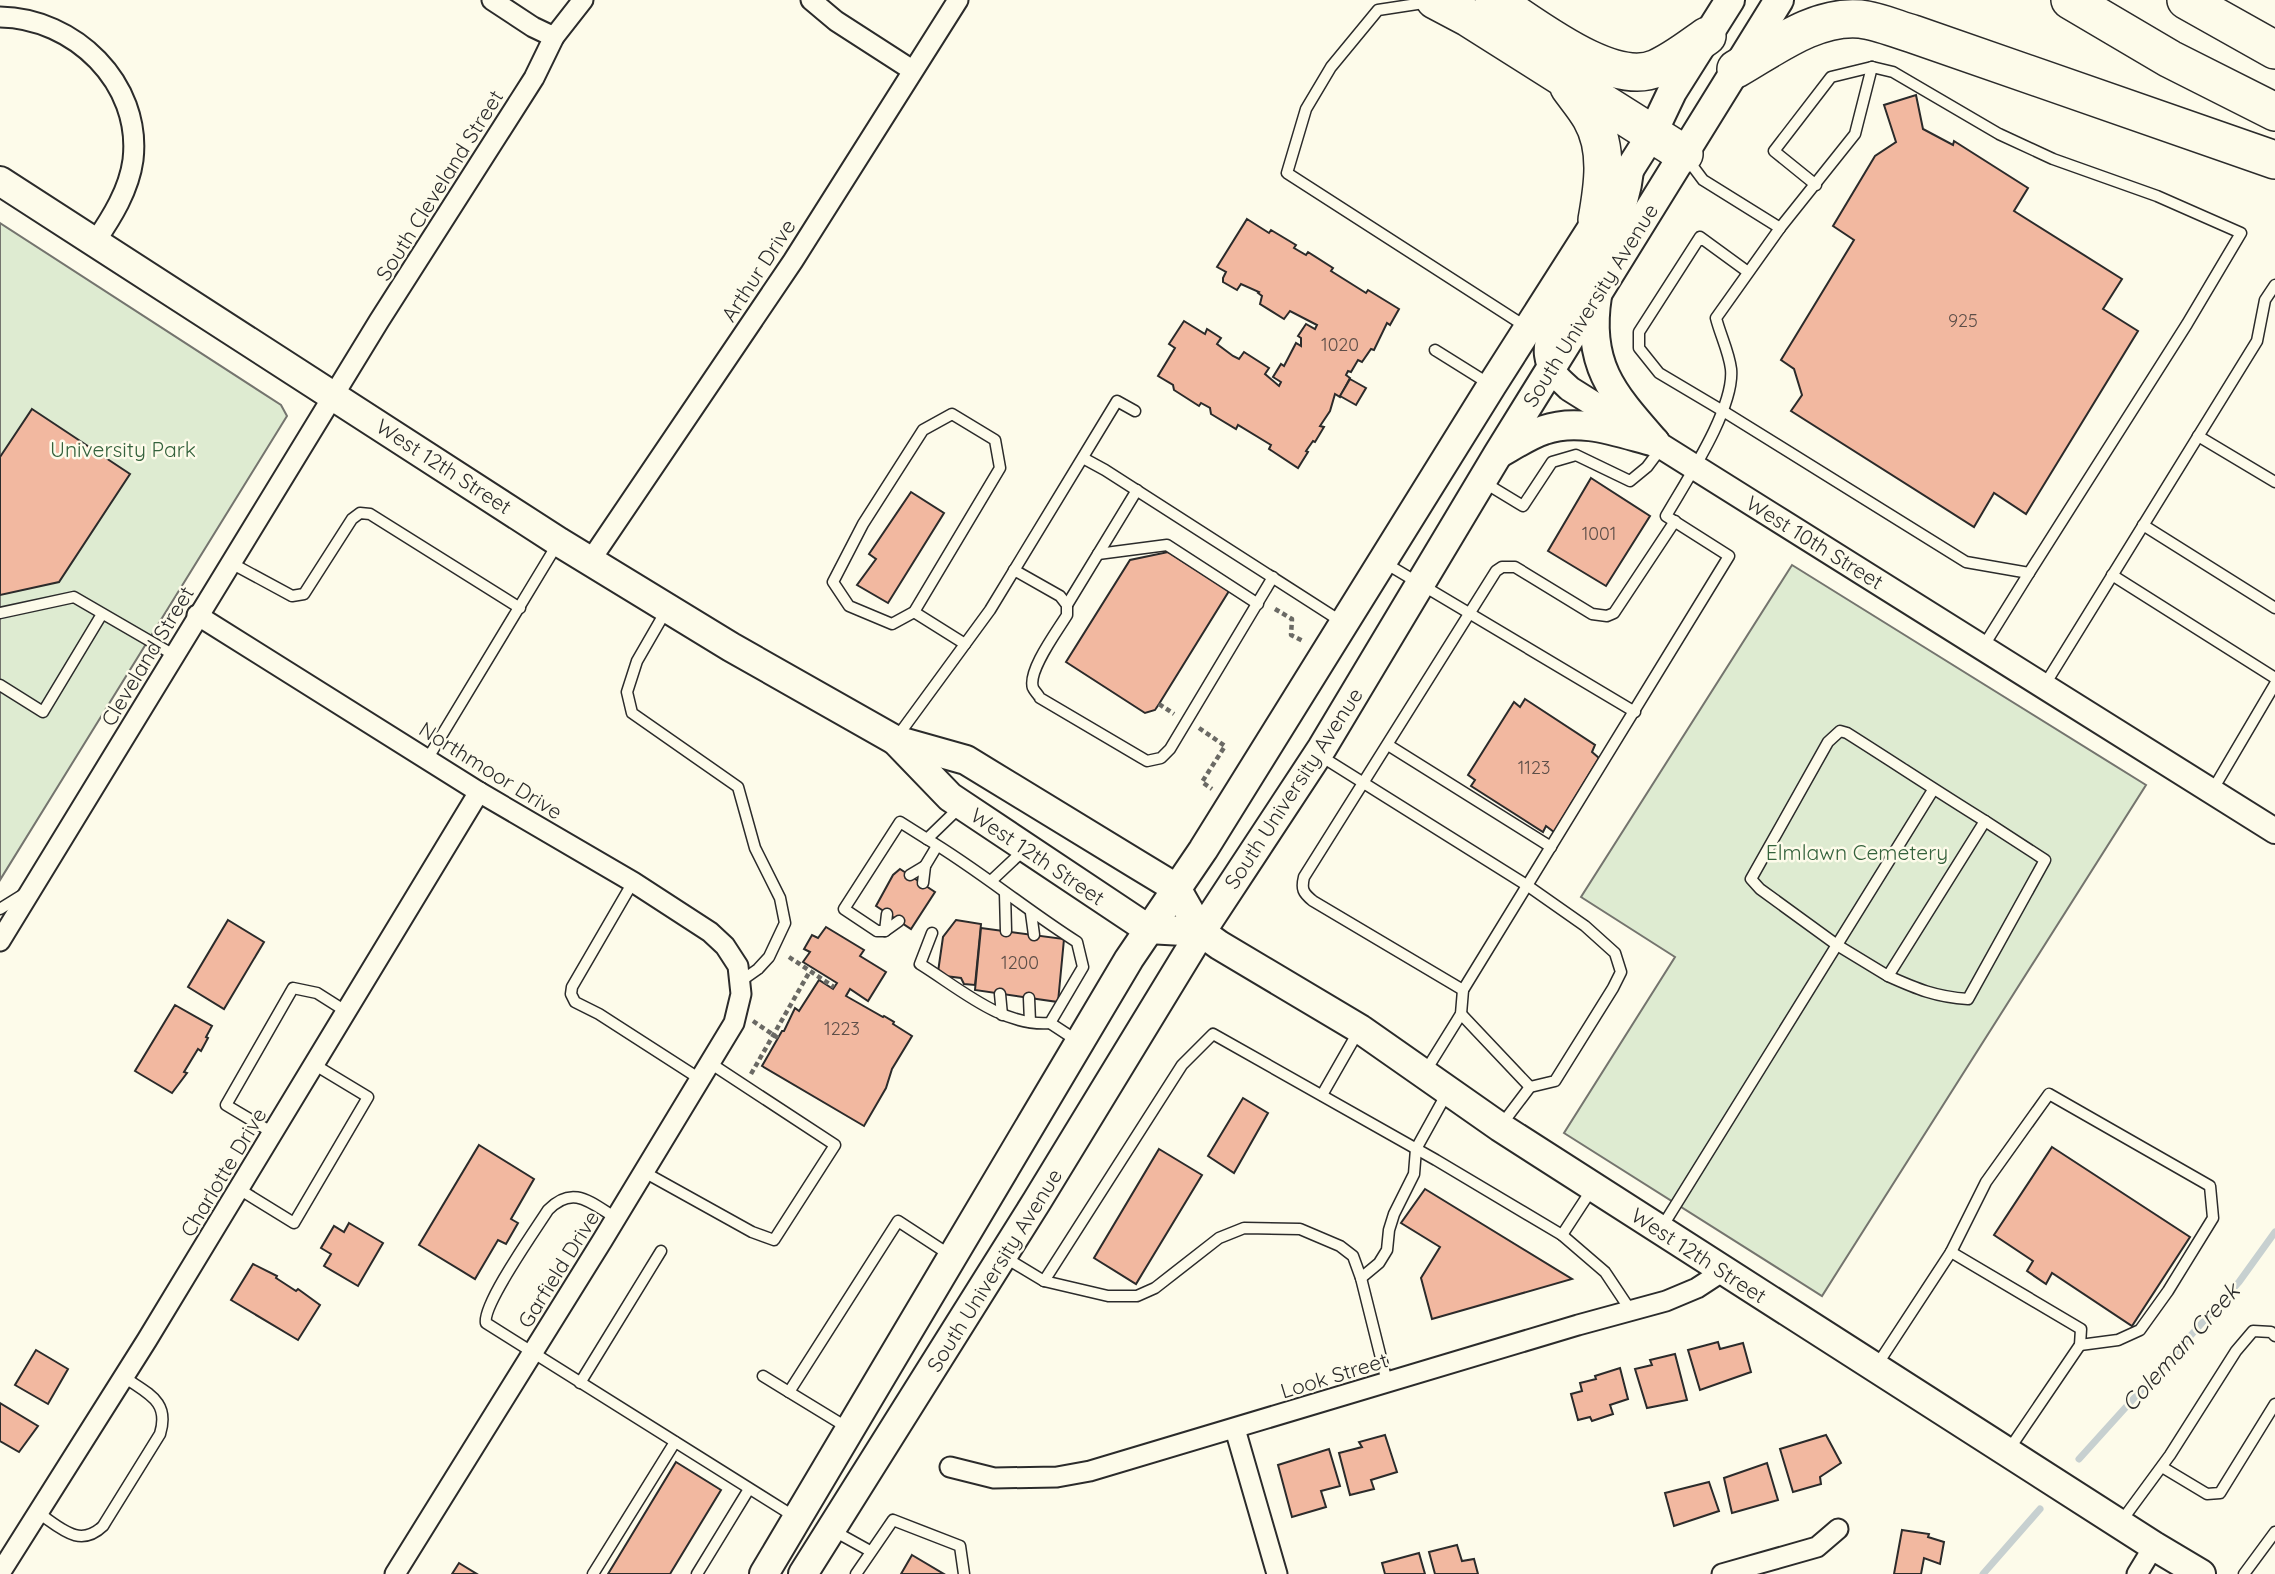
<svg xmlns="http://www.w3.org/2000/svg" width="2275" height="1574" font-family="Quicksand,sans-serif">
<rect width="100%" height="100%" fill="#fdfbea"/>
<g fill="#deebd1" stroke="#74746e" stroke-width="2">
<path d="M0 223 281 405 287 416 0 880Z"/>
<path d="M1792 565 2146 785 1822 1296 1564 1133 1675 957 1581 897Z"/>
</g>
<g fill="none" stroke-linecap="round" stroke-linejoin="round">
<g stroke="#c7d0d0" stroke-width="7">
<path d="M2079 1459 2239 1282 2275 1232"/>
<path d="M1983 1574 2040 1509"/>
</g>
</g>
<g fill="#f2b8a0" stroke="#2b2b2b" stroke-width="2">
<path d="M1916 95 1923 129 1953 145 1954 141 2028 188 2014 211 2122 279 2103 309 2138 331 2026 514 1994 493 1974 527 1791 411 1802 395 1794 369 1781 360 1854 240 1833 226 1875 156 1896 142 1884 105Z"/>
<path d="M1247 219 1269 233 1271 230 1296 245 1294 248 1306 255 1308 252 1333 268 1331 271 1366 293 1368 290 1399 309 1390 325 1387 323 1374 350 1371 349 1362 362 1358 360 1351 372 1348 371 1346 375 1350 378 1340 397 1335 394 1330 411 1320 426 1324 427 1315 442 1313 441 1306 451 1308 452 1298 468 1269 449 1271 445 1238 425 1236 429 1211 414 1210 408 1201 403 1199 406 1174 390 1173 385 1158 376 1175 348 1169 344 1184 321 1205 334 1207 329 1221 338 1217 344 1233 356 1239 359 1244 352 1269 368 1265 374 1279 386 1281 382 1273 377 1281 364 1284 366 1296 343 1301 346V338L1298 336 1306 324 1315 329 1317 325 1290 311 1284 319 1260 304 1262 296 1258 293 1259 292 1241 284 1237 290 1223 282V278L1226 272 1217 267Z"/>
<path d="M1350 379 1366 388 1356 405 1340 396Z"/>
<path d="M32 409 130 474 59 582 0 595V457Z"/>
<path d="M1591 478 1650 516 1606 586 1548 551Z"/>
<path d="M911 492 944 513 888 603 857 585 876 559 869 554Z"/>
<path d="M1168 552 1229 591 1159 704 1155 710 1145 713 1066 662 1130 560Z"/>
<path d="M1525 699 1595 745 1592 752 1599 758 1554 832 1546 826 1543 832 1471 786 1475 780 1468 775 1514 702 1520 707Z"/>
<path d="M900 869 935 892 911 929 876 906 893 875Z"/>
<path d="M228 920 264 942 224 1009 188 987Z"/>
<path d="M956 920 981 924 975 985 964 984 961 978 945 976 938 972 943 937Z"/>
<path d="M826 927 864 950 860 956 886 972 868 1001 850 989 846 996 883 1017 884 1016 894 1022 893 1024 912 1036 892 1069 886 1088 864 1126 762 1066 782 1031H784L795 1008 799 1011 819 980 833 989 837 983 803 962 810 952 804 949 812 935 818 938Z"/>
<path d="M981 928 1064 939 1058 1002 975 990Z"/>
<path d="M175 1005 212 1026 206 1037 208 1038 201 1051 198 1049 184 1072 187 1073 172 1093 135 1071Z"/>
<path d="M1243 1098 1268 1113 1234 1173 1208 1156Z"/>
<path d="M479 1145 534 1179 511 1219 518 1223 506 1244 498 1240 475 1279 419 1245Z"/>
<path d="M2052 1147 2190 1237 2132 1326 2052 1273 2046 1284 2027 1271 2033 1261 1994 1235Z"/>
<path d="M1159 1149 1202 1175 1136 1284 1094 1258Z"/>
<path d="M1425 1189 1572 1279 1432 1319 1421 1278 1440 1247 1401 1223Z"/>
<path d="M349 1223 383 1243 358 1286 324 1266 331 1254 321 1248 334 1226 344 1232Z"/>
<path d="M253 1264 277 1276 276 1278 296 1291 298 1289 320 1305 298 1340 231 1300Z"/>
<path d="M1718 1342 1720 1349 1743 1343 1751 1372 1700 1390 1688 1350Z"/>
<path d="M36 1350 68 1369 48 1404 15 1385Z"/>
<path d="M1675 1354 1687 1400 1647 1408 1635 1369 1652 1365 1650 1360Z"/>
<path d="M1620 1368 1628 1399 1610 1405 1613 1414 1592 1421 1590 1417 1578 1420 1571 1394 1582 1391 1580 1383 1596 1379 1595 1376Z"/>
<path d="M0 1403 38 1426 19 1452 0 1441Z"/>
<path d="M1385 1435 1397 1472 1371 1480 1374 1489 1350 1495 1339 1453 1362 1447 1359 1442Z"/>
<path d="M1826 1435 1841 1463 1820 1477 1821 1484 1793 1492 1780 1449Z"/>
<path d="M1329 1449 1340 1486 1321 1491 1326 1507 1292 1517 1278 1465Z"/>
<path d="M676 1462 721 1490 670 1574H608Z"/>
<path d="M1767 1463 1778 1500 1732 1513 1724 1478Z"/>
<path d="M1709 1482 1719 1511 1674 1526 1665 1493Z"/>
<path d="M1902 1530 1929 1534 1928 1537 1944 1542 1940 1564 1924 1558 1921 1574H1894Z"/>
<path d="M1457 1545 1462 1561 1474 1559 1478 1574H1435L1429 1552Z"/>
<path d="M1419 1553 1425 1574H1385L1382 1563Z"/>
<path d="M912 1555 944 1574H901Z"/>
<path d="M459 1563 477 1574H452Z"/>
</g>
<g fill="none" stroke-linecap="round" stroke-linejoin="round">
<defs>
<g id="service">
<path d="M1430 2 1378 10 1331 67 1306 109 1287 173 1528 328"/>
<path d="M1688 160 1703 180 1780 228"/>
<path d="M1816 185 1774 151 1831 77 1872 67"/>
<path d="M1748 272 1700 237 1639 332V348L1659 373 1723 411 1966 562 2029 573 1983 647"/>
<path d="M1435 350 1491 385"/>
<path d="M952 414 995 440 1000 468 914 612 892 624 849 606 833 582 863 524 923 430Z"/>
<path d="M2198 436 2275 482"/>
<path d="M1083 458 1105 470 1342 622"/>
<path d="M1485 483 1523 506 1552 462 1576 455 1630 481 1647 467 1662 447"/>
<path d="M2143 525 2275 608"/>
<path d="M1098 554 1167 545 1258 604"/>
<path d="M231 563 292 596 304 594 352 519 360 513 370 514 520 608"/>
<path d="M1385 563 1635 712"/>
<path d="M1014 570 1060 596 1067 605V615C1058 630 1027 671 1033 688 1033 689 1040 697 1040 698L1147 761 1161 758 1170 749 1273 577"/>
<path d="M2112 575 2275 678"/>
<path d="M1067 605 1137 490"/>
<path d="M667 609 637 661 627 692 632 713 738 787 755 848 780 898 785 923 769 957 758 969 741 981"/>
<path d="M914 612 965 644"/>
<path d="M0 613 74 597 174 655"/>
<path d="M0 685 43 712 102 614"/>
<path d="M2044 686 2257 341 2265 300 2275 285"/>
<path d="M1840 731 1847 733C1893 762 1938 792 1985 821L1888 976 1837 945 1760 889 1751 879 1828 742Z"/>
<path d="M897 737 990 610 1117 401 1135 411"/>
<path d="M1388 745 1551 847"/>
<path d="M1319 755 1528 886 1585 926 1615 953 1621 972 1613 988 1555 1081 1530 1087 1502 1124"/>
<path d="M428 758 558 543"/>
<path d="M2212 791 2275 684"/>
<path d="M927 839C979 870 1025 909 1077 942L1083 967 1050 1023C1002 1027 959 988 920 964L932 933"/>
<path d="M910 875 925 866"/>
<path d="M991 881 1025 849"/>
<path d="M633 882 572 987 571 994 575 1002 599 1014 700 1079"/>
<path d="M923 883 925 866 937 846"/>
<path d="M1005 893 1006 931"/>
<path d="M0 909 24 894"/>
<path d="M1031 913 1034 935"/>
<path d="M899 921 885 931H877L844 909 900 822 927 839 959 808"/>
<path d="M885 931 887 914"/>
<path d="M1888 976C1917 989 1936 997 1968 999L2045 860 1985 821"/>
<path d="M1463 990 1313 901C1303 893 1301 889 1304 877L1496 571 1502 567H1515L1592 614 1607 616 1614 613 1675 521"/>
<path d="M1000 994 1002 1015"/>
<path d="M1029 998 1030 1022"/>
<path d="M1461 1014 1530 1087"/>
<path d="M1050 1023 1079 1042"/>
<path d="M1425 1072 1461 1014 1463 990 1729 556 1666 516C1686 481 1735 408 1731 369 1729 352 1720 334 1716 318L1780 228 1855 134 1872 67 1893 72 1999 134 2053 159 2157 196 2241 233 2187 324 2029 573"/>
<path d="M1322 1095 1358 1032"/>
<path d="M273 1133 226 1105 293 988 317 993 347 1012"/>
<path d="M644 1172 752 1232 774 1240 835 1145 710 1063"/>
<path d="M239 1189 294 1223 368 1097 315 1065"/>
<path d="M616 1218C591 1203 573 1184 548 1210 536 1229 482 1305 486 1323L795 1517"/>
<path d="M1662 1227 1933 790"/>
<path d="M1562 1235 1592 1189"/>
<path d="M1951 1252 1986 1182 2049 1094 2210 1186 2213 1218 2168 1291 2140 1330 2118 1340 2080 1345"/>
<path d="M1004 1257 1044 1281 1182 1065 1213 1034 1436 1160 1562 1235 1605 1272 1631 1311"/>
<path d="M1361 1278 1379 1263 1387 1250 1389 1230 1394 1214 1414 1174 1416 1149 1447 1093"/>
<path d="M1044 1281 1108 1296H1137L1155 1288 1219 1238 1244 1228 1300 1229 1340 1246 1353 1256 1361 1278 1387 1382"/>
<path d="M1877 1365 1951 1252 2081 1329 2080 1345 2008 1451"/>
<path d="M763 1376 789 1392"/>
<path d="M580 1383 661 1251"/>
<path d="M848 1428 789 1392 898 1221 950 1255"/>
<path d="M2162 1467 2207 1494 2220 1493 2275 1404"/>
<path d="M37 1512C60 1527 79 1549 103 1526L160 1434C170 1401 148 1394 124 1377"/>
<path d="M2120 1523 2170 1455 2236 1351 2253 1331 2271 1332 2275 1336"/>
<path d="M834 1531 870 1551"/>
<path d="M593 1574 675 1442"/>
<path d="M697 1574 749 1489"/>
<path d="M856 1574 893 1520 960 1546 964 1574"/>
<path d="M2244 1574 2275 1532"/>
</g>
<g id="minor">
<path d="M492 0 533 27 554 37"/>
<path d="M811 0 836 21 912 70"/>
<path d="M0 17C74 18 142 83 133 160 129 190 112 217 95 242"/>
<path d="M590 561 793 261 958 0"/>
<path d="M197 615 479 792 633 882 710 932 725 946 738 966 741 994 734 1023 602 1241 395 1574"/>
<path d="M0 941 379 321 534 78 554 37 583 0"/>
<path d="M1235 1429 1277 1574"/>
<path d="M950 1467 994 1478 1057 1477 1090 1471 1578 1325 1666 1301 1697 1288 1723 1271"/>
<path d="M0 1573 147 1340 479 792"/>
<path d="M1722 1574 1817 1547 1838 1529"/>
<path d="M2137 1574 2154 1546"/>
</g>
<path id="tertiary" d="M1631 171C1629 189 1625 206 1616 222 1599 252 1542 322 1547 355 1549 371 1559 379 1570 389L2275 831"/>
<g id="secondary">
<path d="M0 181 559 542 731 647 895 740 966 760 1138 865 1176 888 1201 932 1219 945 1360 1029 1500 1127 2154 1546 2201 1574"/>
<path d="M1597 296C1586 365 1613 394 1655 442"/>
<path d="M1500 453C1514 445 1529 435 1544 430 1580 417 1620 433 1655 442"/>
<path d="M897 742 950 797 1148 929 1201 932"/>
<path d="M764 1574 1129 959 1203 850 1492 385 1652 134 1672 92 1730 0"/>
<path d="M803 1574 1037 1201 1201 932 1322 748 1498 454 1779 0"/>
</g>
<g id="motorway">
<path d="M1435 0 1469 18 1684 154"/>
<path d="M1494 0C1532 24 1612 89 1657 68 1675 60 1691 47 1707 36"/>
<path d="M2070 0 2170 59 2275 112"/>
<path d="M2186 0 2275 50"/>
<path d="M1736 69C1773 48 1815 15 1860 19 1878 21 1896 29 1913 34L2275 160"/>
<path d="M1569 87C1576 97 1585 107 1591 118 1609 149 1603 186 1597 220"/>
</g>
</defs>
<use href="#service" stroke="#2b2b2b" stroke-width="13"/>
<use href="#minor" stroke="#2b2b2b" stroke-width="23"/>
<use href="#tertiary" stroke="#2b2b2b" stroke-width="28"/>
<use href="#secondary" stroke="#2b2b2b" stroke-width="32"/>
<use href="#motorway" stroke="#2b2b2b" stroke-width="40"/>
<g stroke="#6a6964" stroke-width="4.5" stroke-dasharray="5 3.5" stroke-linecap="butt">
<path d="M1275 609 1292 619 1291 635 1303 641"/>
<path d="M1159 704 1174 714"/>
<path d="M1199 728 1225 746 1202 782 1212 789"/>
<path d="M789 957 834 987"/>
<path d="M753 1021 778 1038"/>
<path d="M751 1074 810 971"/>
</g>
<use href="#service" stroke="#fdfbea" stroke-width="10"/>
<use href="#minor" stroke="#fdfbea" stroke-width="19"/>
<use href="#tertiary" stroke="#fdfbea" stroke-width="24"/>
<use href="#secondary" stroke="#fdfbea" stroke-width="28"/>
<use href="#motorway" stroke="#fdfbea" stroke-width="37"/>
</g>
<g text-anchor="middle" dominant-baseline="central" stroke-width="5" stroke-linejoin="round" paint-order="stroke">
<g font-size="18" fill="#5d4e48">
<text x="1963" y="320">925</text>
<text x="1340" y="344">1020</text>
<text x="1599" y="533">1001</text>
<text x="1534" y="767">1123</text>
<text x="1020" y="962">1200</text>
<text x="842" y="1028">1223</text>
</g>
<g font-size="21" fill="#2b2b2b" stroke="#fdfbea">
<text transform="translate(439 185) rotate(-58)">South Cleveland Street</text>
<text transform="translate(758 270) rotate(-57)">Arthur Drive</text>
<text transform="translate(1590 305) rotate(-58)">South University Avenue</text>
<text transform="translate(444 466) rotate(33)">West 12th Street</text>
<text transform="translate(1815 542) rotate(32)">West 10th Street</text>
<text transform="translate(147 656) rotate(-59)">Cleveland Street</text>
<text transform="translate(491 770) rotate(32)">Northmoor Drive</text>
<text transform="translate(1293 788) rotate(-57)">South University Avenue</text>
<text transform="translate(1038 856) rotate(34)">West 12th Street</text>
<text transform="translate(223 1172) rotate(-59)">Charlotte Drive</text>
<text transform="translate(1699 1255) rotate(33)">West 12th Street</text>
<text transform="translate(558 1269) rotate(-58)">Garfield Drive</text>
<text transform="translate(994 1270) rotate(-58)">South University Avenue</text>
<text transform="translate(1334 1375) rotate(-17)">Look Street</text>
</g>
<g font-size="21" fill="#34623c" stroke="#fdfbea">
<text x="123" y="449">University Park</text>
<text x="1857" y="852">Elmlawn Cemetery</text>
</g>
<g font-size="23" font-style="italic" fill="#2b2b2b" stroke="#fdfbea">
<text transform="translate(2180 1347) rotate(-48)">Coleman Creek</text>
</g>
</g>
</svg>
